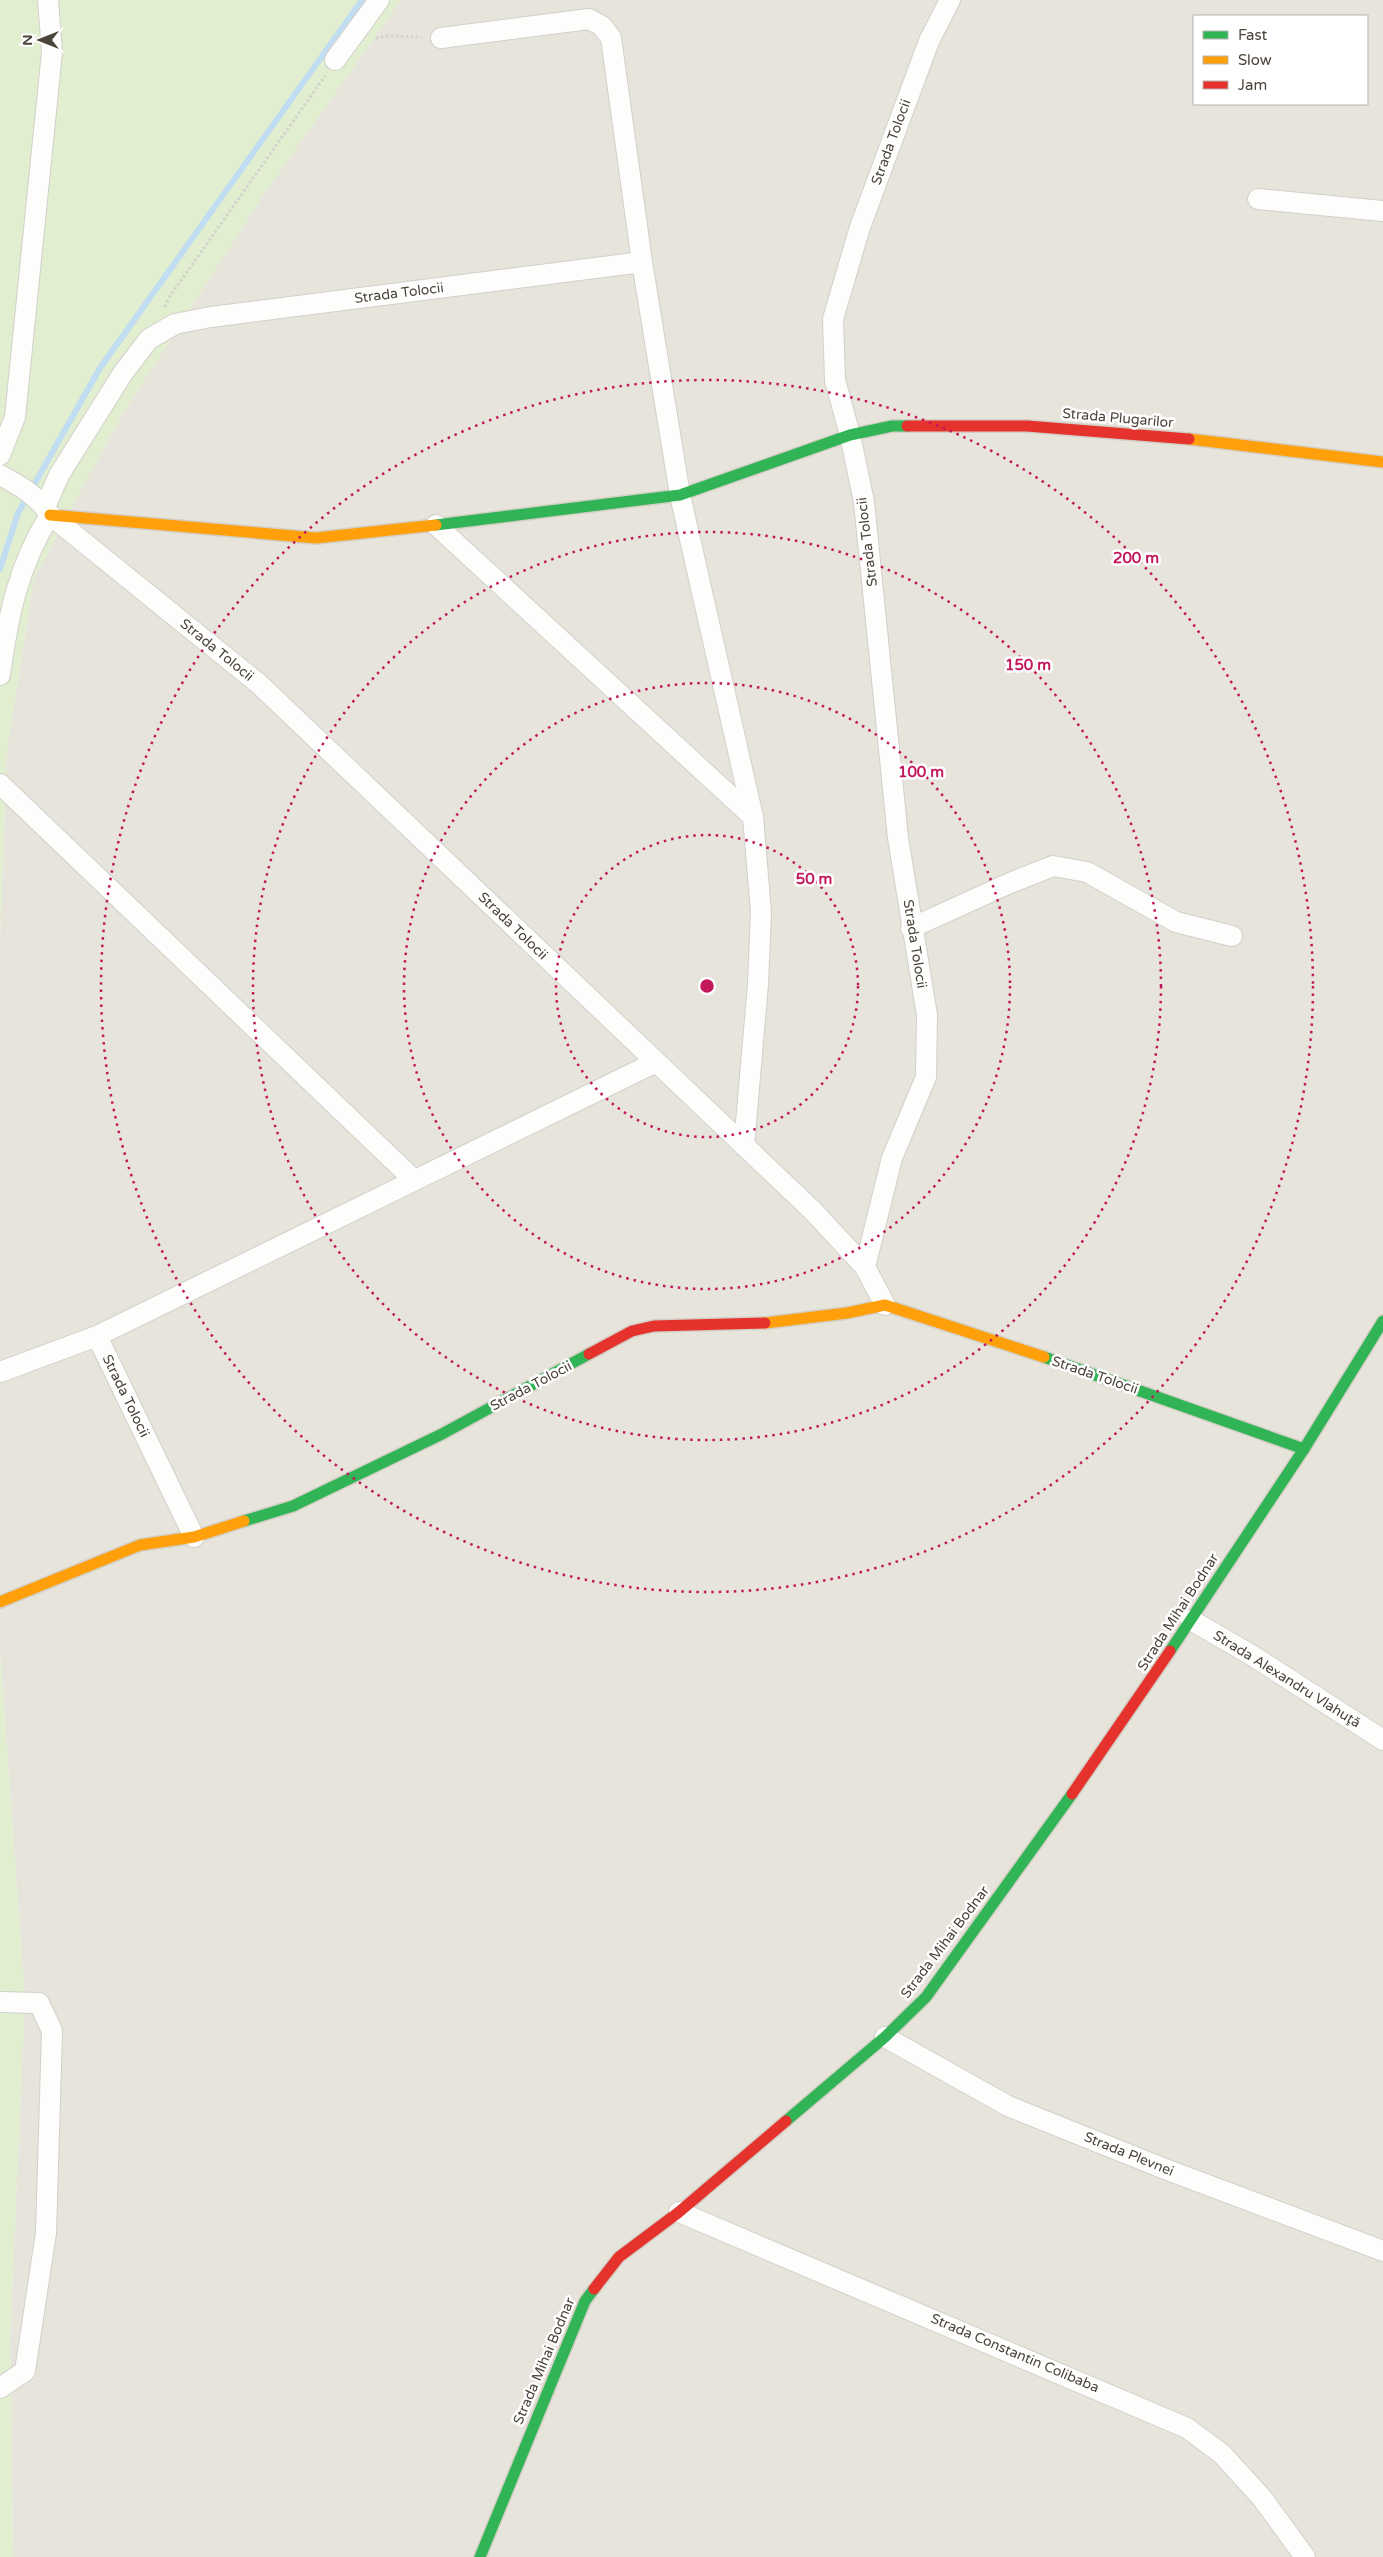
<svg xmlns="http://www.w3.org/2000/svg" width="1383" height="2557" font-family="'Varela Round',sans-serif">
<rect width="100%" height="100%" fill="#f4f2ee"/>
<path fill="#e7e4dc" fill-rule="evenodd" d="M401 0H1383V2557H13L10 2338 25 2001 0 1649V941L7 750 34 578 120 418 264 194ZM1194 16H1367V104H1194Z"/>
<g fill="#e1eecf">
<path d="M0 0H401L264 194 120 418 34 578 7 750 0 941Z"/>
<path d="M0 1649 25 2000 10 2338 13 2557H0Z"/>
</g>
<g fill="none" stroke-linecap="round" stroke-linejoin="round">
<path stroke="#c0ddf1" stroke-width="6" d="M0 569 18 513 100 368 362 0"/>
<defs>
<g id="street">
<path d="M441 38 589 19 602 26 611 38 642 262 680 495 753 817 761 912 758 984 744 1146"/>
<path d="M335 60 379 0"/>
<path d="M1258 199 1383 211"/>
<path d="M0 455 15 417 52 52 48 0"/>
<path d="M0 475C19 485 38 496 50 515 18 566 8 616 0 675"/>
<path d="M45 507 59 475 123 373 149 339 175 324 211 317 642 262"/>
<path d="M50 515 259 684 813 1211 865 1267 885 1305"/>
<path d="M436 525 753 817"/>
<path d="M0 784 413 1179"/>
<path d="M911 928 1010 883 1053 866 1087 872 1176 922 1232 936"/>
<path d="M865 1267 892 1158 926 1077 927 1015 898 838 864 502 850 435 835 380 833 319 860 227 929 41 950 0"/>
<path d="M97 1336 194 1537"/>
<path d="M0 1372 97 1336 656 1062"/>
<path d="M1191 1620 1253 1656 1383 1740"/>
<path d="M0 2002 39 2003 52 2031 46 2233 25 2371 0 2388"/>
<path d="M885 2037 1008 2106 1165 2169 1383 2251"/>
<path d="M679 2212 1187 2428 1222 2454 1262 2498 1305 2557"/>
</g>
<g id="fast">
<path d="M436 525 680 495 850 435 892 426H907"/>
<path d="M1044 1357 1304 1449"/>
<path d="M244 1521 293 1506 442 1434 589 1354"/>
<path d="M1170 1651 1304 1449 1383 1321"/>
<path d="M786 2121 885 2037 926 1997 1072 1794"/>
<path d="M480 2557 585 2301 594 2289"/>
</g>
<g id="slow">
<path d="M1189 439 1383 462"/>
<path d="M50 515 316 538 436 525"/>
<path d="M765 1323 847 1313 885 1305 1044 1357"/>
<path d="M0 1602 140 1545 194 1537 244 1521"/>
</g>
<g id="jam">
<path d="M907 426H1027L1189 439"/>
<path d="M589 1354 632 1331 654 1326 765 1323"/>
<path d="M1072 1794 1170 1651"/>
<path d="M594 2289 619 2257 679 2212 786 2121"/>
</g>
</defs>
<use href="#street" stroke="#d2d0cb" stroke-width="22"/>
<use href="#fast" stroke="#d3cfc5" stroke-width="14"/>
<use href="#slow" stroke="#d3cfc5" stroke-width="14"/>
<use href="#jam" stroke="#d3cfc5" stroke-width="14"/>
<g stroke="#d3d2cc" stroke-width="3" stroke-dasharray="2.5 2.5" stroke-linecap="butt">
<path d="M376 38 387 36 422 37"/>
<path d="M165 307 170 296 325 76"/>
</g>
<use href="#street" stroke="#fdfdfc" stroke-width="20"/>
<use href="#fast" stroke="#30b455" stroke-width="11"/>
<use href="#slow" stroke="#ff9f0a" stroke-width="11"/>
<use href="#jam" stroke="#e5322d" stroke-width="11"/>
</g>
<g fill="none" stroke="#c2185b" stroke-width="2.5" stroke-dasharray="2.5 5">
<circle cx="707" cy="986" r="151"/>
<circle cx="707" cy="986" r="303"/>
<circle cx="707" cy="986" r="454"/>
<circle cx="707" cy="986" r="606"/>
</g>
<g text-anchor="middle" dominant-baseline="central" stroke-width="5" stroke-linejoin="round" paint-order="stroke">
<g font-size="14" fill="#4b4439" stroke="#fff">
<text transform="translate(891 142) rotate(-70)">Strada Tolocii</text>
<text transform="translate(399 293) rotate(-7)">Strada Tolocii</text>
<text transform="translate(1118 418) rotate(5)">Strada Plugarilor</text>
<text transform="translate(867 542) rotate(-97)">Strada Tolocii</text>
<text transform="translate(217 650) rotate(39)">Strada Tolocii</text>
<text transform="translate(513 926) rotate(44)">Strada Tolocii</text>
<text transform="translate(915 944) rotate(81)">Strada Tolocii</text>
<text transform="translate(1095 1375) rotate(19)">Strada Tolocii</text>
<text transform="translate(531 1386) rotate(-28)">Strada Tolocii</text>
<text transform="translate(126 1396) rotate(64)">Strada Tolocii</text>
<text transform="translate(1178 1612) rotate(-57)">Strada Mihai Bodnar</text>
<text transform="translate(1287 1679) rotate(32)">Strada Alexandru Vlahuţă</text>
<text transform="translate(945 1942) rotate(-53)">Strada Mihai Bodnar</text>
<text transform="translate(1129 2154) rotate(22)">Strada Plevnei</text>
<text transform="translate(1015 2353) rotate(23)">Strada Constantin Colibaba</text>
<text transform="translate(544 2361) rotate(-67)">Strada Mihai Bodnar</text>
</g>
</g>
<circle cx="707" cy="986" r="8" fill="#c2185b" stroke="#fff" stroke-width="2.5"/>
<g font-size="15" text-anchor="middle" font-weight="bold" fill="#c2185b" stroke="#fff" stroke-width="5" stroke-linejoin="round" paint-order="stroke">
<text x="1136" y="563">200 m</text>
<text x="1028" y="670">150 m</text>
<text x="921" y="777">100 m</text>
<text x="814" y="884">50 m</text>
</g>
<rect x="1193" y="15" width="175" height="90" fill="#ffffff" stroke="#b7b4b0"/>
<rect x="1203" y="31" width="25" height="8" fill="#30b455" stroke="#b7b4b0"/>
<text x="1238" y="40" font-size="15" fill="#4b4439">Fast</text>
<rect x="1203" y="56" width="25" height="8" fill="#ff9f0a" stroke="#b7b4b0"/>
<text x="1238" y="65" font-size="15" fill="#4b4439">Slow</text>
<rect x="1203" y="81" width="25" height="8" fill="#e5322d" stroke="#b7b4b0"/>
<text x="1238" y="90" font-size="15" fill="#4b4439">Jam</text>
<g transform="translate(40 40) rotate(270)" stroke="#ffffff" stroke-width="4" paint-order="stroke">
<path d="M0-4L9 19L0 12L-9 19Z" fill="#4b4439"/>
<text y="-8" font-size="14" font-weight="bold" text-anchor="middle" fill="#4b4439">N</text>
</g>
</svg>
